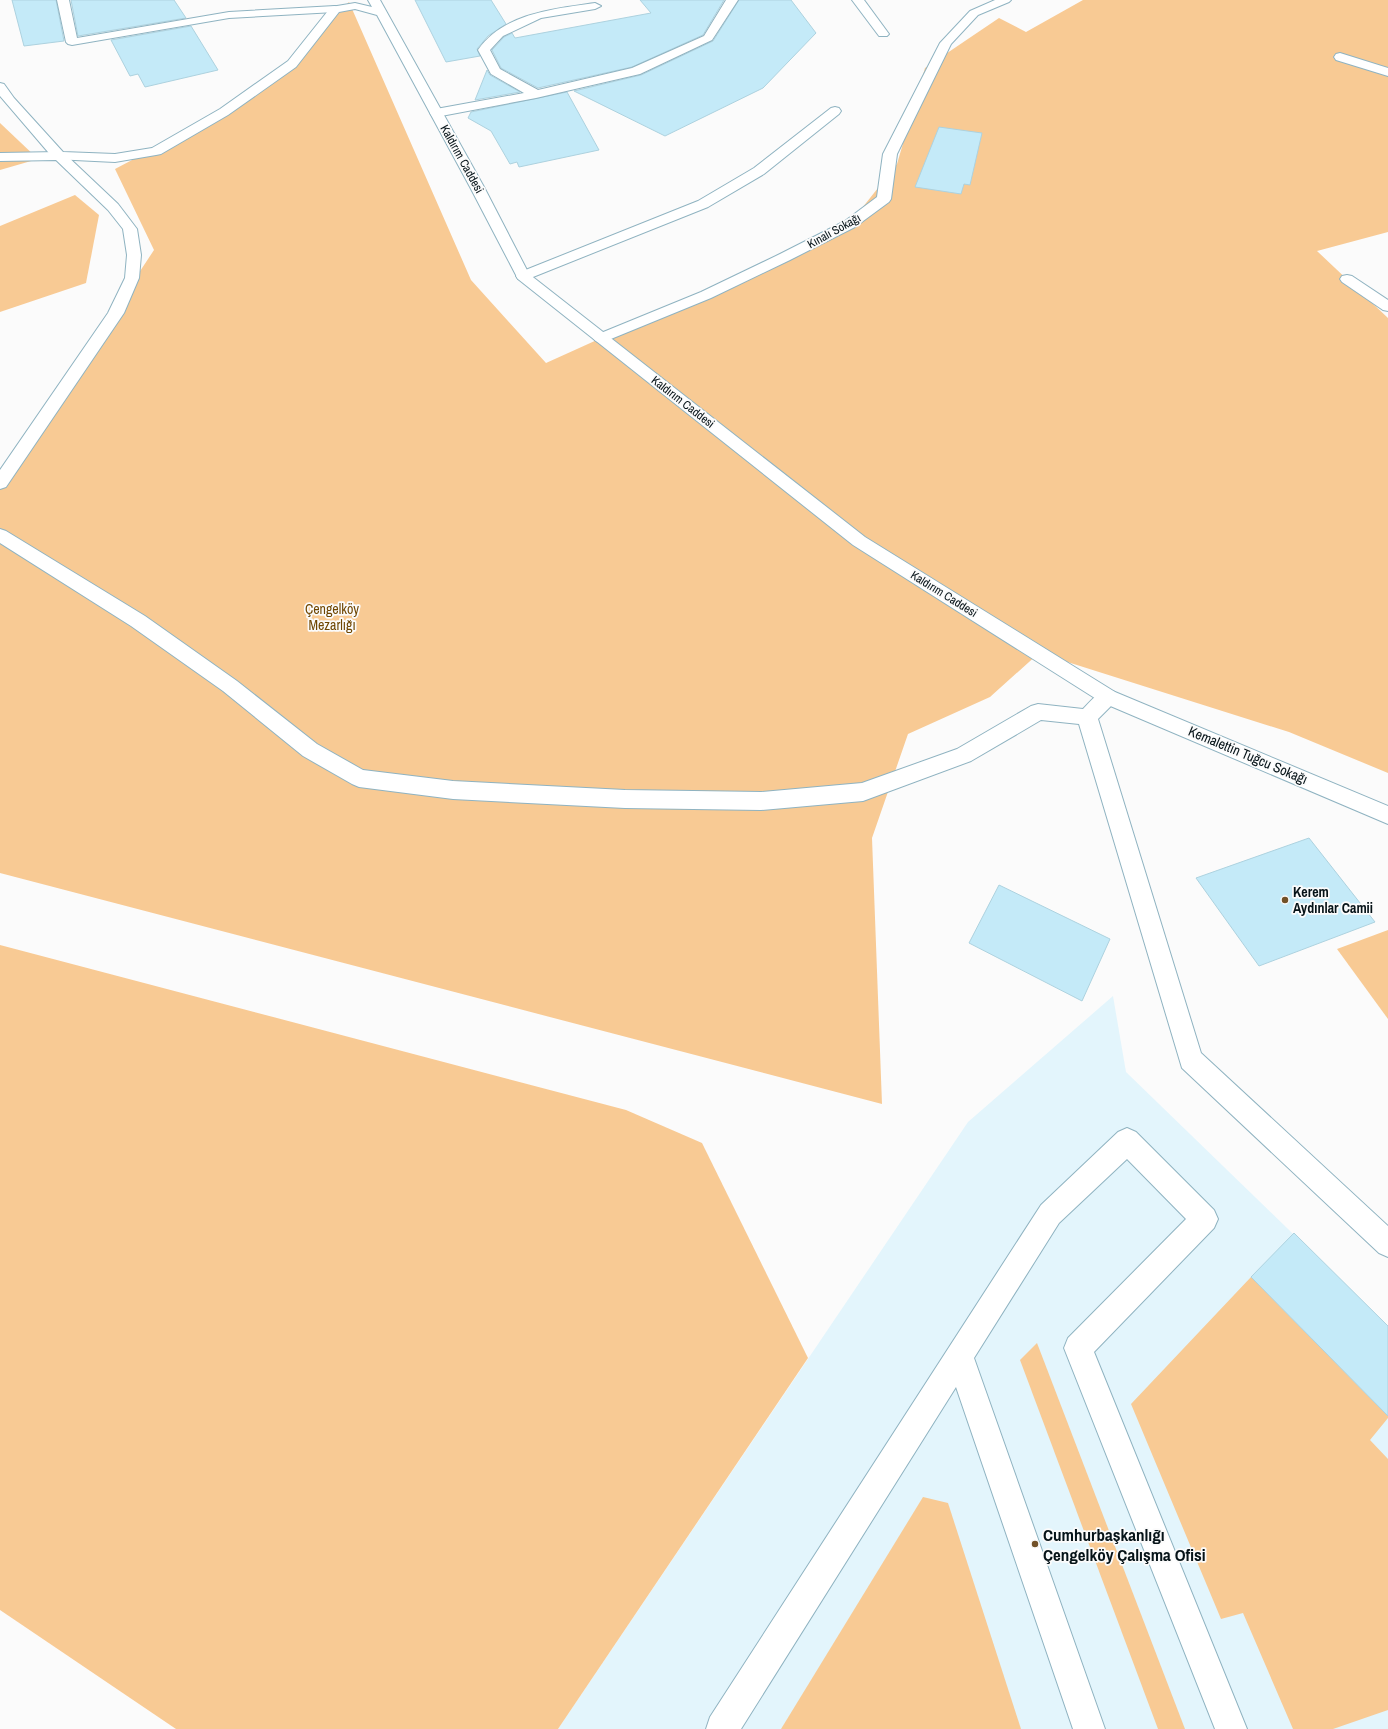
<svg xmlns="http://www.w3.org/2000/svg" width="1388" height="1729" font-family="'Archivo Narrow',sans-serif">
<rect width="100%" height="100%" fill="#fbfbfb"/>
<path fill="#e3f5fc" d="M1113 996 1126 1072 1388 1326V1729H558L968 1122Z"/>
<g fill="#f8ca94">
<path d="M1083 0H1388V232L1317 251 1388 318V773L1289 732 1039 653 990 697 908 734 872 838 882 1104 0 873V478L4 477 154 250 115 169 255 95 349 2 471 280 546 363 847 227 897 164 925 68 999 18 1026 32Z"/>
<path d="M0 123 38 159 0 170Z"/>
<path d="M75 195 99 215 86 283 0 312V226Z"/>
<path d="M1388 930V1019L1337 949Z"/>
<path d="M0 945 626 1110 702 1143 808 1358 558 1729H176L0 1610Z"/>
<path d="M1251 1277 1388 1416V1418L1370 1440 1388 1459V1710L1333 1729H1293L1243 1613 1221 1619 1131 1404Z"/>
<path d="M1037 1343 1185 1729H1158L1020 1360Z"/>
<path d="M923 1497 948 1503 1021 1729H781Z"/>
</g>
<g fill="#c4eaf8" stroke="#add2df">
<path d="M12 0H56L64 41 24 46Z"/>
<path d="M71 0H174L186 18 78 36Z"/>
<path d="M415 0H491L506 24 488 36 477 49 480 56 446 62Z"/>
<path d="M640 0H724L703 35 632 67 538 88 501 68 492 50 504 37 512 33 515 38 651 13Z"/>
<path d="M739 0H791L816 33 763 88 665 136 574 91 641 75 713 41Z"/>
<path d="M191 26 218 70 145 87 138 74 130 76 111 40Z"/>
<path d="M487 70 490 75 520 92 475 100Z"/>
<path d="M567 92 599 150 519 167 517 162 510 164 491 131 468 118 471 112Z"/>
<path d="M939 127 982 133 970 185 964 184 961 194 915 187Z"/>
<path d="M1309 838 1375 922 1259 966 1196 878Z"/>
<path d="M999 885 1110 939 1082 1001 969 943Z"/>
<path d="M1294 1233 1388 1326V1416L1251 1277Z"/>
</g>
<g fill="none" stroke-linecap="round" stroke-linejoin="round">
<defs>
<g id="service">
<path d="M726 0H738L712 40 640 74 536 98 436 117 432 116 430 113 432 110 436 109 524 93 491 74 478 50C504 13 554 9 595 3L601 6 595 9 541 18 503 36 490 50 500 69 538 90 632 68 704 36Z"/>
<path d="M852 0H864L889 34 887 36H879Z"/>
<path d="M835 107 839 108 841 111 839 114 764 174 708 207 528 279 523 280 518 279 516 276 518 273 698 201 754 168 831 108Z"/>
<path d="M1127 1128 1136 1132 1214 1210 1218 1219 1214 1228 1094 1352 1247 1729H1215L1064 1348 1068 1338 1186 1219 1127 1159 1059 1223 974 1358 1105 1729H1073L956 1387 741 1729H706L710 1717 1041 1205 1118 1132Z"/>
</g>
<g id="minor">
<path d="M57 0H69L77 38 229 12 335 6 341 9 335 12 229 18 72 45 68 44 66 42Z"/>
<path d="M995 0H1011L1009 2 978 15 951 44 897 154 891 199 889 202 855 227 790 260 711 298 606 341 601 343 596 341 593 338 596 335 701 292 780 254 845 221 877 197 883 154 940 43 970 11Z"/>
<path d="M1340 53 1388 68V76L1336 60 1334 57 1336 54Z"/>
<path d="M59 152 64 153 118 204 137 229 141 255 139 278 124 313 6 487 0 489V470L108 313 125 278 127 255 123 229 108 210 56 160 0 161V153Z"/>
<path d="M1347 275 1352 276 1388 300V311L1383 310 1342 282 1340 279 1342 276Z"/>
<path d="M0 529 6 531 145 616 237 681 317 744 363 770 453 781 625 790 761 792 862 783 957 749 1031 706 1038 704 1083 709C1093 699 1101 687 1115 692L1118 697 1115 702 1098 719 1201 1053 1388 1226V1257L1379 1253 1182 1068 1079 724 1041 720 971 761 863 801 761 810 625 808 453 799 359 787 352 784 303 756 223 691 131 626 0 543Z"/>
</g>
<path id="tertiary" d="M368 0H380L484 187 529 274 865 537 1115 692 1388 806V824L1101 702 853 545 518 279 470 187 377 15 355 9 339 12 296 67 228 115 161 154 156 155 115 162 54 159 0 96V83L4 84 14 98 63 152 115 154 152 148 220 109 288 61 331 7 355 3 372 7Z"/>
</defs>
<use href="#service" stroke="#8fb3c1" stroke-width="2"/>
<use href="#minor" stroke="#8fb3c1" stroke-width="2"/>
<use href="#tertiary" stroke="#8fb3c1" stroke-width="2"/>
<use href="#service" fill="#fff" fill-rule="evenodd"/>
<use href="#minor" fill="#fff" fill-rule="evenodd"/>
<use href="#tertiary" fill="#fff" fill-rule="evenodd"/>
</g>
<g fill="#725128" stroke="#fbfbfb" stroke-width="1.5">
<circle cx="1285" cy="900" r="4"/>
<circle cx="1035" cy="1544" r="4"/>
</g>
<g text-anchor="middle" dominant-baseline="central" stroke-width="3.5" stroke-linejoin="round" paint-order="stroke">
<g font-size="12" fill="#061318" stroke="#fbfbfb">
<text transform="translate(462 159) rotate(61)">Kaldırım Caddesi</text>
<text transform="translate(834 231) rotate(-29)">Kınalı Sokağı</text>
<text transform="translate(683 402) rotate(38)">Kaldırım Caddesi</text>
<text transform="translate(944 594) rotate(32)">Kaldırım Caddesi</text>
</g>
<g font-size="14" fill="#6f4601" stroke="#fbfbfb">
<text x="332" y="609">Çengelköy<tspan x="332" dy="16">Mezarlığı</tspan></text>
</g>
<g font-size="14" fill="#061318" stroke="#fbfbfb">
<text transform="translate(1248 755) rotate(23)">Kemalettin Tuğcu Sokağı</text>
</g>
<g font-size="14" font-weight="bold" fill="#061318" stroke="#fbfbfb" text-anchor="start">
<text x="1293" y="892">Kerem<tspan x="1293" dy="16">Aydınlar Camii</tspan></text>
</g>
<g font-size="17" font-weight="bold" fill="#061318" stroke="#fbfbfb" text-anchor="start">
<text x="1043" y="1534">Cumhurbaşkanlığı<tspan x="1043" dy="20">Çengelköy Çalışma Ofisi</tspan></text>
</g>
</g>
</svg>
